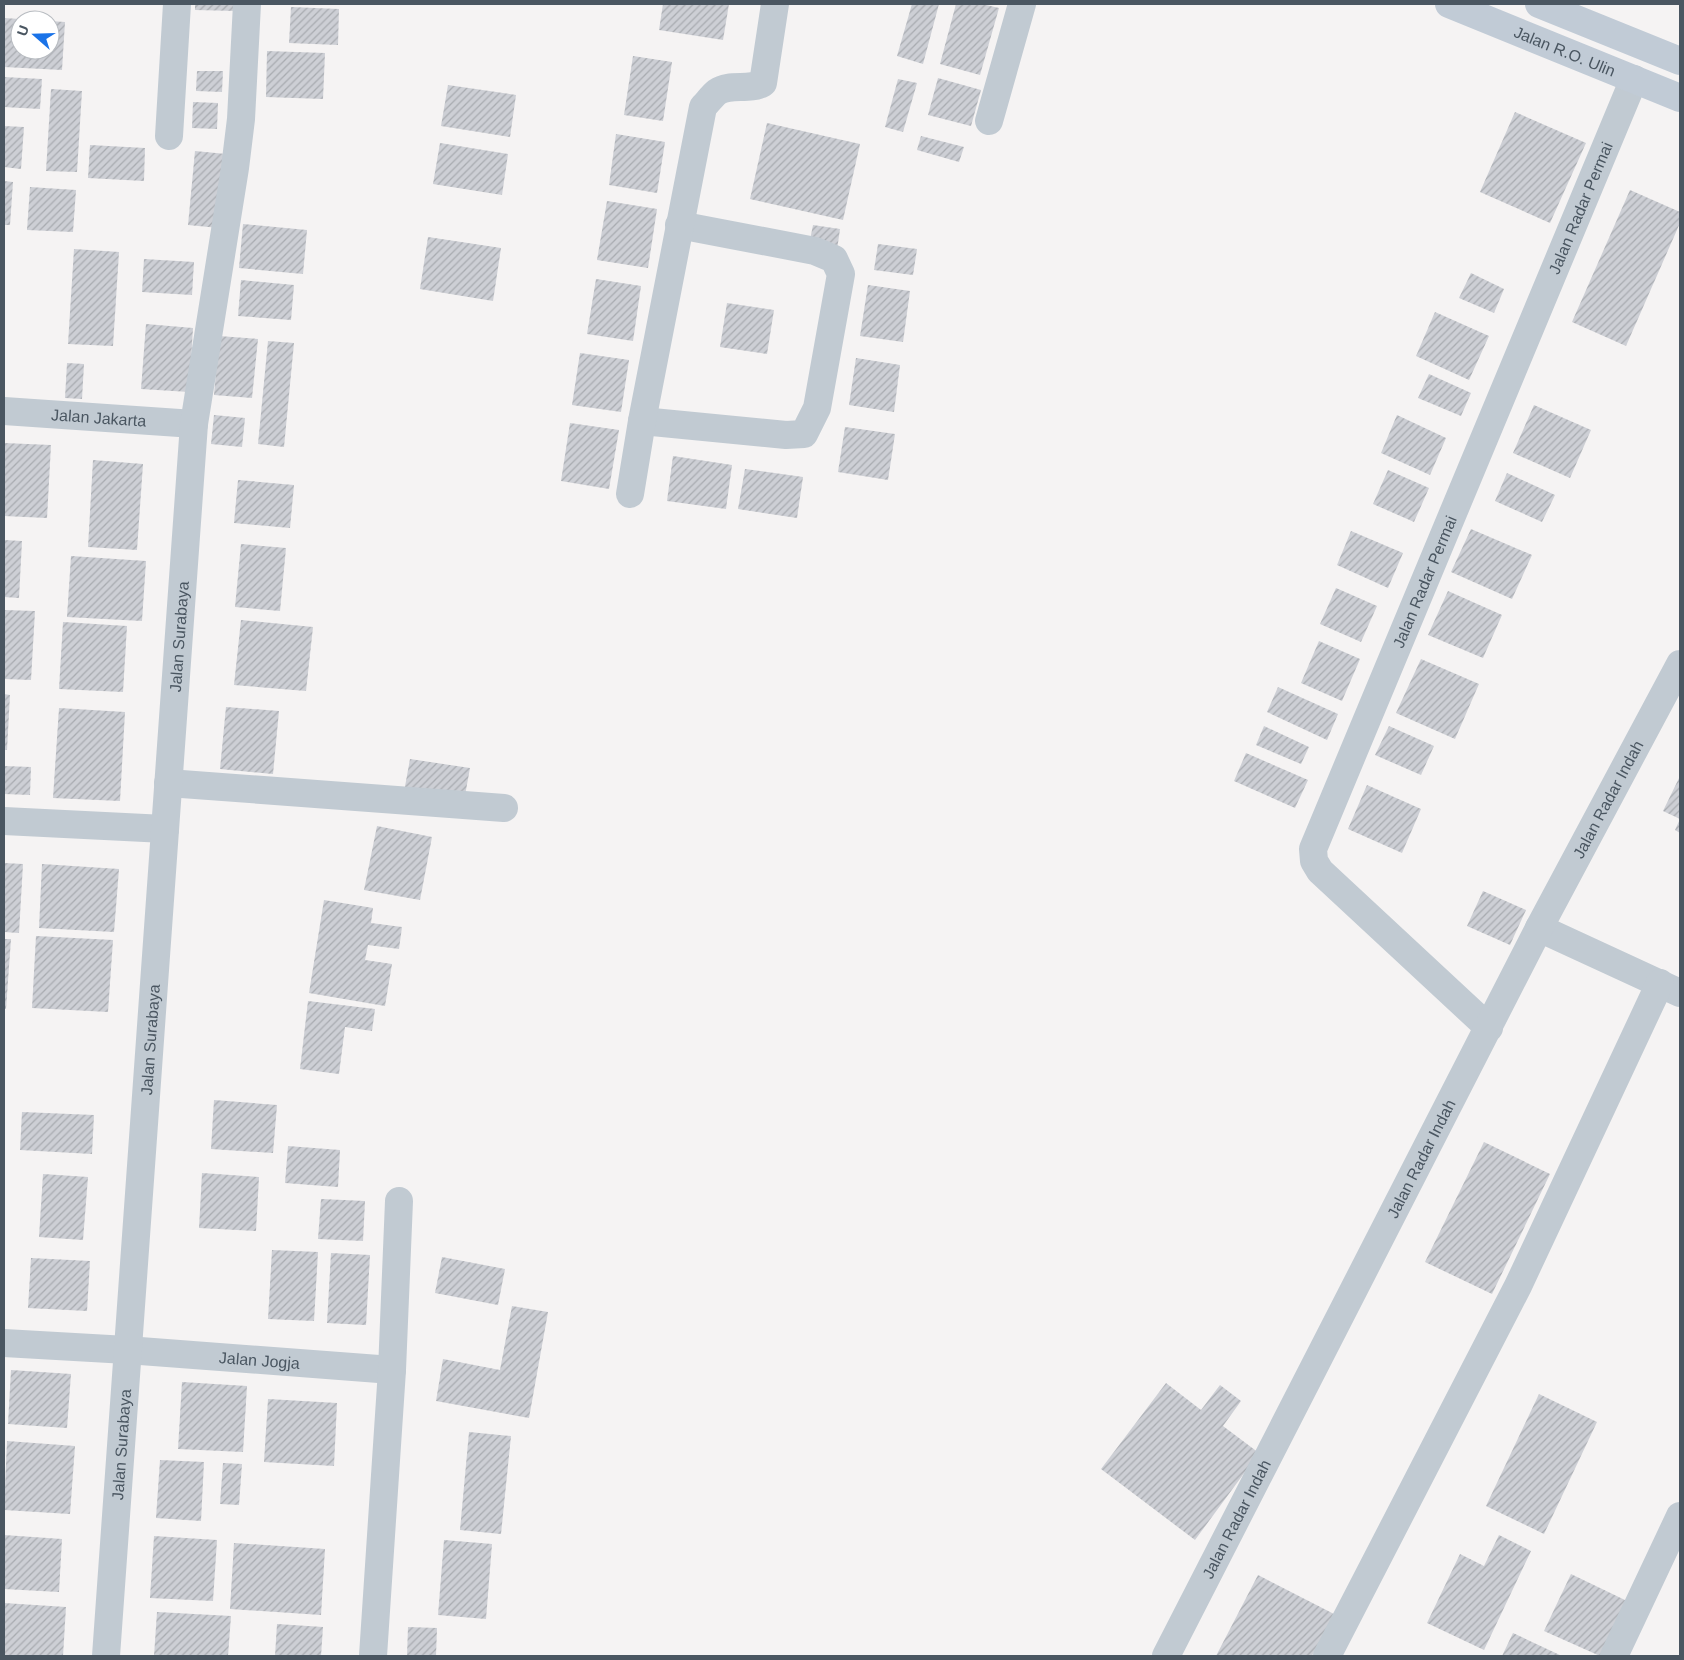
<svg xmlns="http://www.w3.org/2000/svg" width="1684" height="1660" font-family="Arial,sans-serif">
<defs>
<pattern id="building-hatch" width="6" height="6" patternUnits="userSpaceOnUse" patternTransform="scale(1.25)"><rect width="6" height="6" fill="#cdcfd5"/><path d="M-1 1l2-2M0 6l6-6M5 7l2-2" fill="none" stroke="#a8abb0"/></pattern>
</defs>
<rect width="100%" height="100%" fill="#f5f3f3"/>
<g fill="url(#building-hatch)">
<path d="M195 4H236V11L195 10Z"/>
<path d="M663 4H729L723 40 659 30Z"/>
<path d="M912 4H939L923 64 897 56Z"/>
<path d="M956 4H982L999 8 980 75 940 64Z"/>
<path d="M291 7 339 9 338 45 289 43Z"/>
<path d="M4 18 20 19V50H50V21L65 22 62 70 4 67Z"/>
<path d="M267 51 325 53 323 99 266 97Z"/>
<path d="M633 56 672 62 663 121 624 115Z"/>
<path d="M197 71H223L222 92 196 91Z"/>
<path d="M4 77 42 79 40 109 4 107Z"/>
<path d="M938 78 981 90 971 126 928 115Z"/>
<path d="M898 79 917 83 903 132 885 127Z"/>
<path d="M448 85 516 95 510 137 441 126Z"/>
<path d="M51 89 82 91 77 172 46 171Z"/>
<path d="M193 102 218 103 217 129 192 128Z"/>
<path d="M1515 112 1586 143 1550 223 1480 192Z"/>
<path d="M767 123 860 144 843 220 750 199Z"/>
<path d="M4 126 24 127 21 169 4 167Z"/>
<path d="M616 134 665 142 657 193 609 185Z"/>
<path d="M921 136 964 147 959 162 917 150Z"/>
<path d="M440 143 508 154 502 195 433 184Z"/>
<path d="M90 145 145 148 144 181 88 178Z"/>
<path d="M195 151 226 154 219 228 188 225Z"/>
<path d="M4 181 13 182 10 225H4Z"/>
<path d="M30 187 76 190 73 232 27 230Z"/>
<path d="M1630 190 1680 212V223L1626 346 1572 322Z"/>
<path d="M607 201 657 209 648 268 597 260Z"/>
<path d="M243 224 307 230 303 274 239 268Z"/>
<path d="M813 225 840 229 837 250 809 245Z"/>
<path d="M428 237 501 248 493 301 420 289Z"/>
<path d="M878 244 917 249 913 275 874 270Z"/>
<path d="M74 249 119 252 113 346 68 344Z"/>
<path d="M144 259 194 262 192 295 142 292Z"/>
<path d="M1471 273 1504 289 1494 313 1459 298Z"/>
<path d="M596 279 641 286 633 341 587 334Z"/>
<path d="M241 280 294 285 291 320 238 316Z"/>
<path d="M868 285 910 291 903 342 860 336Z"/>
<path d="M727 303 774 310 767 354 720 347Z"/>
<path d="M1435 312 1489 336 1469 380 1416 356Z"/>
<path d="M146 324 193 328 189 392 141 389Z"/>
<path d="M219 336 258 339 252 398 214 395Z"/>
<path d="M268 341 294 343 284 447 258 444Z"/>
<path d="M580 353 629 360 621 412 572 405Z"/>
<path d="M856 358 900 365 894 412 849 405Z"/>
<path d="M67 363 84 364 82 399 65 398Z"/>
<path d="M1429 374 1471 393 1461 416 1418 398Z"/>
<path d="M1534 405 1591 430 1570 478 1513 453Z"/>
<path d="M214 415 245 418 242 447 211 444Z"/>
<path d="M1397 415 1446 438 1430 475 1381 453Z"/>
<path d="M570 423 619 430 609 489 561 481Z"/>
<path d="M845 427 895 434 888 480 838 472Z"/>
<path d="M4 443 51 445 47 518 4 516Z"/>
<path d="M673 456 732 465 726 509 667 501Z"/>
<path d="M93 460 143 464 137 550 88 547Z"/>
<path d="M745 469 803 477 797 518 738 509Z"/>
<path d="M1388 470 1429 488 1414 522 1373 504Z"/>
<path d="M1507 473 1555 495 1542 522 1495 501Z"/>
<path d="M238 480 294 485 290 528 234 523Z"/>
<path d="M1471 529 1532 555 1512 599 1451 572Z"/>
<path d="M1351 531 1403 553 1388 588 1337 565Z"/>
<path d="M4 540 22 541 19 598 4 597Z"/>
<path d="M241 544 286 548 280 611 235 607Z"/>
<path d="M71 556 146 561 142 621 67 617Z"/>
<path d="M1336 588 1377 606 1361 642 1320 624Z"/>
<path d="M1448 591 1502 615 1483 658 1428 635Z"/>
<path d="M4 610 35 611 31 680 4 679Z"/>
<path d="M241 620 313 627 306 691 234 685Z"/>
<path d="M63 622 127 626 123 692 59 689Z"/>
<path d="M1319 641 1360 659 1342 701 1301 683Z"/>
<path d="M1421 659 1479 684 1455 739 1396 713Z"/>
<path d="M1278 687 1338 714 1327 740 1267 712Z"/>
<path d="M4 694 10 695 7 750H4Z"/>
<path d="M226 707 279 711 273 774 220 769Z"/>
<path d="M59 708 125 712 120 801 53 798Z"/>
<path d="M1264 726 1309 747 1301 764 1256 745Z"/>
<path d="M1389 726 1434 746 1421 775 1375 755Z"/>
<path d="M1246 753 1308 780 1295 808 1234 781Z"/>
<path d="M410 759 470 768 464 801 404 792Z"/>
<path d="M4 766 31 767 30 795 4 794Z"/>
<path d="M1680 776V833L1675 830 1680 819 1663 811Z"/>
<path d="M1367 785 1421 809 1402 853 1348 829Z"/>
<path d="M377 826 432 837 420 900 364 890Z"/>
<path d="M4 863 23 864 19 933 4 932Z"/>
<path d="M42 864 119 869 114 932 39 928Z"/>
<path d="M1483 891 1526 910 1510 945 1467 926Z"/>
<path d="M324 900 373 908 371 923 402 927 399 949 368 945 365 960 392 964 385 1006 309 993Z"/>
<path d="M36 936 113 940 108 1012 32 1008Z"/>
<path d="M4 939H11L6 1009H4Z"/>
<path d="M308 1001 375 1009 372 1031 345 1027 339 1074 300 1069Z"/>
<path d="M214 1100 277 1105 273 1153 211 1149Z"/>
<path d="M22 1112 94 1115 92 1154 20 1150Z"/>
<path d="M1484 1142 1550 1174 1492 1294 1425 1262Z"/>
<path d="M288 1146 340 1150 338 1187 285 1183Z"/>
<path d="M202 1173 259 1177 256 1231 199 1228Z"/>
<path d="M43 1174 88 1177 83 1240 39 1237Z"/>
<path d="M321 1199 365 1201 363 1241 318 1239Z"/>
<path d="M272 1250 318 1252 314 1321 268 1319Z"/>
<path d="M331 1253 370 1255 366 1325 327 1323Z"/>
<path d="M442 1257 505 1269 498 1305 435 1293Z"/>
<path d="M31 1258 90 1261 87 1311 28 1308Z"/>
<path d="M512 1306 548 1312 529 1418 436 1401 443 1359 500 1370Z"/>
<path d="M11 1370 71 1374 67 1428 8 1424Z"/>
<path d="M182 1382 247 1386 243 1452 178 1449Z"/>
<path d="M1166 1383 1201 1410 1220 1385 1241 1401 1223 1426 1259 1453 1195 1540 1101 1469Z"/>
<path d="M1539 1394 1597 1422 1544 1534 1486 1506Z"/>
<path d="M268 1399 337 1403 334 1466 264 1462Z"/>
<path d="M469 1432 511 1436 501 1534 460 1530Z"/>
<path d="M7 1441 75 1446 70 1514 4 1510Z"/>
<path d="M160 1460 204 1462 201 1521 156 1518Z"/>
<path d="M223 1463 242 1464 239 1505 220 1504Z"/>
<path d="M4 1535 62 1539 59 1592 4 1589Z"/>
<path d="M1499 1535 1531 1551 1484 1650 1427 1623 1460 1554 1484 1566Z"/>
<path d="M154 1536 217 1540 213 1601 150 1598Z"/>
<path d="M444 1540 492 1544 486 1619 438 1615Z"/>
<path d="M234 1543 325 1549 321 1615 230 1609Z"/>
<path d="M1571 1574 1627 1601 1600 1656 1544 1631Z"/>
<path d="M1258 1575 1334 1614 1312 1656H1216Z"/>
<path d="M4 1603 66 1607 63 1656H4Z"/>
<path d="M157 1612 231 1616 228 1656H154Z"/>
<path d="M277 1624 323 1627 321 1656H275Z"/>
<path d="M408 1627 437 1628 436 1656H407Z"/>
<path d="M1513 1633 1562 1656H1502Z"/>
</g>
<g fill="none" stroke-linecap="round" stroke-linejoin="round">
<g stroke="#c1cad2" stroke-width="28">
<path d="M989 121 1022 4"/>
<path d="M169 136 177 4"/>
<path id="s1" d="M4 411 194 424"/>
<path d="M642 421 786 435 804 434 817 408 841 274 834 259 815 251 679 225"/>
<path d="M630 494 642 421 703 107C707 103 712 96 717 92 730 83 749 91 763 83L775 4"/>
<path d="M168 783 504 808"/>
<path d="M4 821 165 829"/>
<path d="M1539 928 1680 993"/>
<path id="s2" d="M1489 1028 1320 871 1314 861 1313 849 1634 79"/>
<path id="s3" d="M4 1343 127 1350 392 1370"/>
<path id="s4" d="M106 1656 194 424 235 168 241 119 247 4"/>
<path d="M373 1656 392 1370 399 1201"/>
<path id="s5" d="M1166 1656 1539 928 1680 664"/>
<path d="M1327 1656 1518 1286 1660 983"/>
<path d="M1614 1656 1680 1516"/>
</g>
<g stroke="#c1cbd6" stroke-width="28">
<path id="s6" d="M1449 4 1680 98"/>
<path d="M1539 4 1680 61"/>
</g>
</g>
<g text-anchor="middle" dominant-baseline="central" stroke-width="4" stroke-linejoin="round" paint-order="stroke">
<g font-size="16" fill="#4a5661" stroke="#fff">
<text stroke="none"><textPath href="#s6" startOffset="125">Jalan R.O. Ulin</textPath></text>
<text stroke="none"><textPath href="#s2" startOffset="949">Jalan Radar Permai</textPath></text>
<text stroke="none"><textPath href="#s1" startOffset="95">Jalan Jakarta</textPath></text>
<text stroke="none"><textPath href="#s2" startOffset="544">Jalan Radar Permai</textPath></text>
<text stroke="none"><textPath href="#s4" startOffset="1022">Jalan Surabaya</textPath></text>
<text stroke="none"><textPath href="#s5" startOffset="964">Jalan Radar Indah</textPath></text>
<text stroke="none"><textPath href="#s4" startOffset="618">Jalan Surabaya</textPath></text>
<text stroke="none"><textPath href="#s5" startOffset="559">Jalan Radar Indah</textPath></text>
<text stroke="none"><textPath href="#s3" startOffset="256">Jalan Jogja</textPath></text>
<text stroke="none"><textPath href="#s4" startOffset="212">Jalan Surabaya</textPath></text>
<text stroke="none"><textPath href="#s5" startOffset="154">Jalan Radar Indah</textPath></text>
</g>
</g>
<rect width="1684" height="1660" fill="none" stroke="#4a5661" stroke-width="10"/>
<g transform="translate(35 35) rotate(290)"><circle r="24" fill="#ffffff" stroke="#b7bbc0"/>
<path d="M0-4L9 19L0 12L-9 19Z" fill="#1a73e8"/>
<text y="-8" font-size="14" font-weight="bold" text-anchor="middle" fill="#4a5661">U</text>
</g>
</svg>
